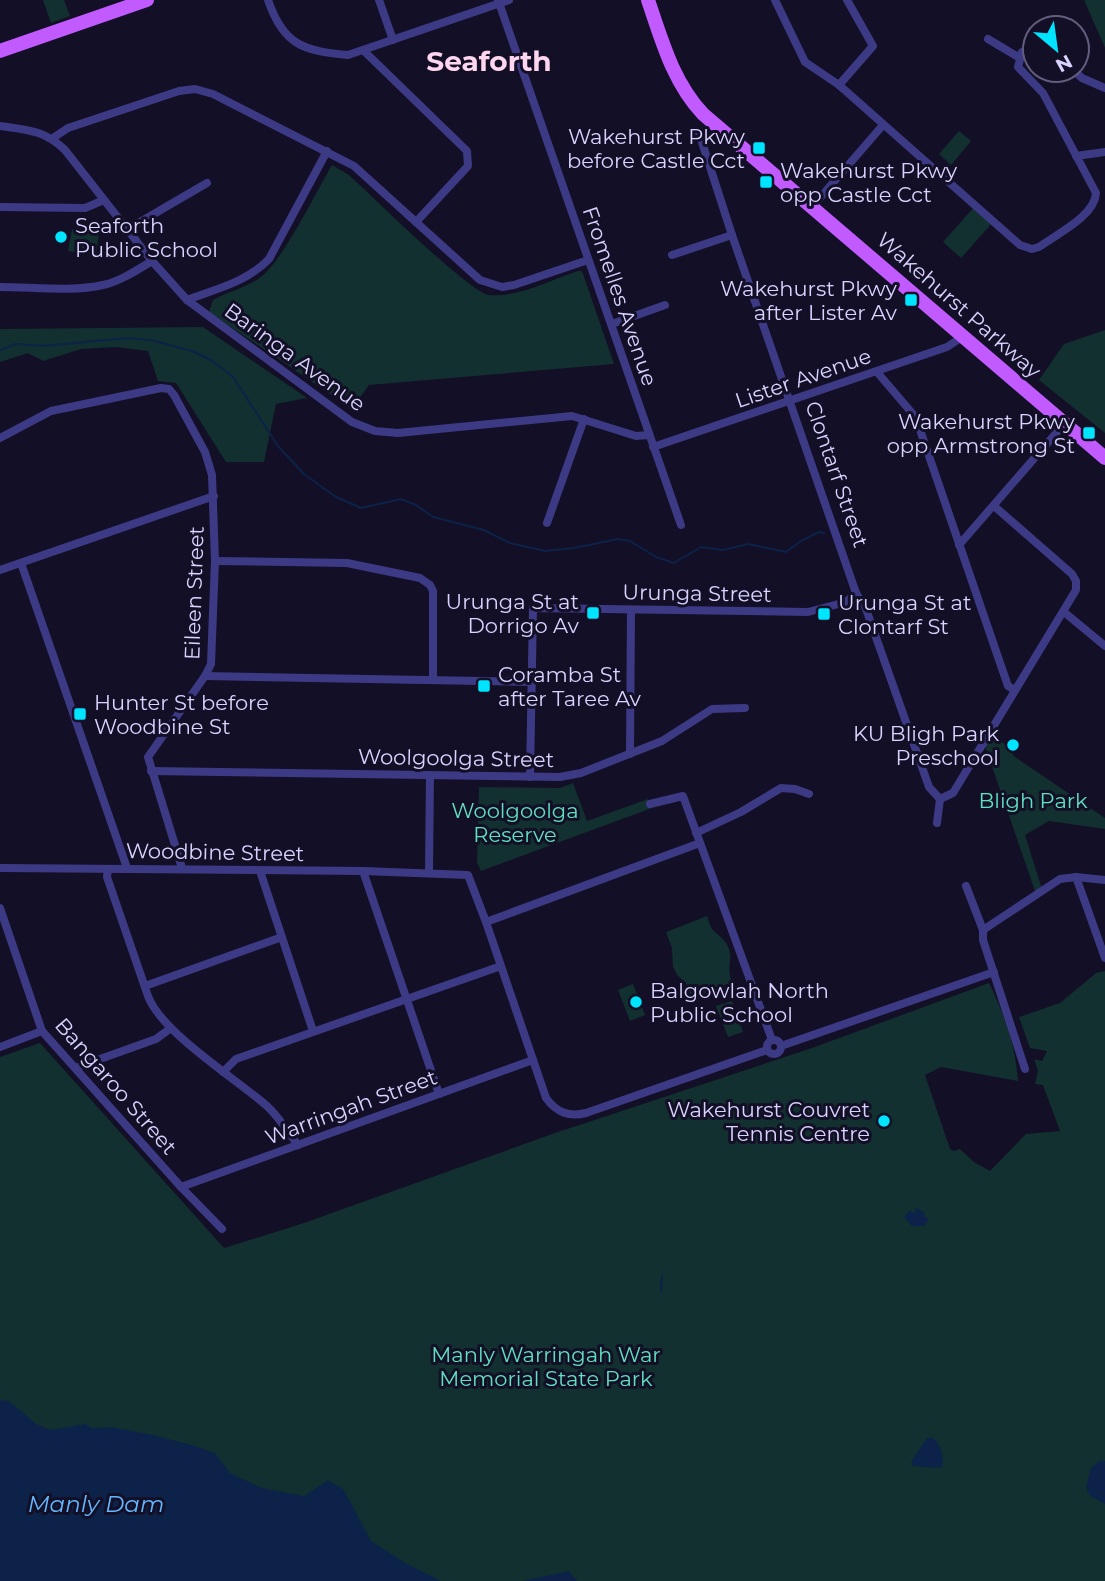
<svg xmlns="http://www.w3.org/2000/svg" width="1105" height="1581" font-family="Montserrat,sans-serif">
<rect width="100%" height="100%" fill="#130f26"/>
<g fill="#12302f">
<path d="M43 0H64L70 16 51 23Z"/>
<path d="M1084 0H1105V48Z"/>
<path d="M959 131 971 141 951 165 939 154Z"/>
<path d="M332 165 349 175C370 194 470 293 489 295 518 298 550 280 578 271H582L614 364 369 385 352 409 209 312 213 300C229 291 247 288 262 276 284 258 316 192 332 165Z"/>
<path d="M975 206 993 222 961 258 943 242Z"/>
<path d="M72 229 99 233 96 255 68 251Z"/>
<path d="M203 327 307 398 276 404 264 462H226L176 383 158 381 148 351 116 347 81 349 43 361 28 353 0 362V329Z"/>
<path d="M1105 330V433L1039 380 1064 344Z"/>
<path d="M994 732 1015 757 1105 818V829L1049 821 1025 835 1042 889 1036 894 985 746Z"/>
<path d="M573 783 587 821 648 799 652 808 481 871 477 862 479 787 560 788Z"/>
<path d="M707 916C709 921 710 928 714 931 720 937 726 940 729 949 733 962 726 966 732 982L691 998 686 983 678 976 673 967 672 948 666 932Z"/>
<path d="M1105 971V1581H0V1057L40 1043 224 1248 304 1223 555 1133 812 1048 989 983C1004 1013 1016 1047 1018 1081L941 1067 925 1075 950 1149 954 1151 960 1149 974 1162 990 1171 1026 1134 1060 1131 1043 1085 1035 1084 1038 1071 1034 1059 1042 1061 1047 1051 1030 1048 1019 1017 1060 1003 1096 973Z"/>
<path d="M633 984 645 1015 630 1021 618 990Z"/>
<path d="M732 1001 743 1032 728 1037 716 1006Z"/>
</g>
<g fill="#0c2248">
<path d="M916 1208 925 1213 924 1217 929 1218 925 1226H912L904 1217 911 1209V1212L915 1213Z"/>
<path d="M0 1400 9 1401 36 1424 51 1430 85 1424 92 1428 111 1427 153 1435 195 1446 215 1453 230 1473 262 1488 304 1496 328 1480 344 1490 371 1541 407 1564 441 1581H0Z"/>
<path d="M927 1438H933C941 1444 944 1457 942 1467L939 1468 913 1466 911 1462Z"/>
<path d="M1099 1461H1105V1504L1090 1496 1086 1488 1091 1468Z"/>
<path d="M569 1571 577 1581H522Z"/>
</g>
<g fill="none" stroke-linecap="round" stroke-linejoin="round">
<g stroke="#0c2248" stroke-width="2">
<path d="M0 350 16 344 43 346 127 338 151 340 192 351 211 360 233 377 278 446 304 474 336 497 361 508 401 499 416 505 433 517 484 530 510 543 545 551 574 548 618 539 630 541 656 557 674 563 701 547 723 550 748 544 786 552 801 541 819 532 824 533"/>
<path d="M661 1291 662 1276"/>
</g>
<g stroke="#3d3a85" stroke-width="8">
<path d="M268 0C283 44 302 51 348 55L509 0"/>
<path d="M379 0 393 40"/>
<path d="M498 0 681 525"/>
<path d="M775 0 805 62 839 85 1020 245 1032 249 1039 247C1057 234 1095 216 1096 193L1043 93 1018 67 1022 52 1035 45"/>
<path d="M988 39 1020 58"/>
<path d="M364 51 467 151 468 166 416 222"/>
<path d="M1073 70 1082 78 1105 88"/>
<path d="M839 85 873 46 847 0"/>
<path d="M0 126C28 130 44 130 65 150L152 261 187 300 352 422 375 431 398 433 572 416 636 436 649 435"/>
<path d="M699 133 732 235 856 593 866 609 929 787 940 799"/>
<path d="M53 138 68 128 179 91 195 89 213 94 354 166 480 280 502 287 514 285 588 260"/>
<path d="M1076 156 1105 152"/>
<path d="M813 206 883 125"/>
<path d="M0 207 85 208 104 200"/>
<path d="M128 229 207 183"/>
<path d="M672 255 732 235"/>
<path d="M0 287C32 287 73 292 103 285 121 281 137 270 152 261"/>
<path d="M187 300C216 289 247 282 269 259L327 151"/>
<path d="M612 324 665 305"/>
<path d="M877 372 912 413 918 424 1008 686 1015 690"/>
<path d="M0 438 51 411 161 388 169 389 174 395 205 452 212 475 215 561 211 664 205 676 148 757 182 868"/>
<path d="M653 447 947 347 962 337"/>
<path d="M547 523 584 419"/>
<path d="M959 545 1064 424"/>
<path d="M215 561 347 563 420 578 430 585 433 591V680"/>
<path d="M21 563 127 868"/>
<path d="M0 570 214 496"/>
<path d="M1064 612 1105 646"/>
<path d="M205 676 531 682"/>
<path d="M630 754 631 610"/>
<path d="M151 771 560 777 581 773 662 741 712 709 745 708"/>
<path d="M530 777 533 608 808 612 846 602 856 593"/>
<path d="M940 799 953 793 1076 590V581L1072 574 994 506"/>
<path d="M650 804 683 796 772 1040"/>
<path d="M937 823 940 799"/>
<path d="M696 833 741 812 781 788 795 789 809 794"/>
<path d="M0 868 363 871 468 875 486 922 546 1098C557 1113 569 1117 586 1113L767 1050"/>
<path d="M108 869 107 877 148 996C161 1032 236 1079 267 1106 279 1117 288 1132 298 1145"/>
<path d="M260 871 313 1031"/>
<path d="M363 871 439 1094"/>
<path d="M429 872 430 775"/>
<path d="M1076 877 1105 958"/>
<path d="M966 886 983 930V940L1025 1069"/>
<path d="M0 908 42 1031 181 1187 222 1229"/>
<path d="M486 922 700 843"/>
<path d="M983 930 1060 879 1076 877 1105 880"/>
<path d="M145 986 282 937"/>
<circle cx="774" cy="1047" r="7"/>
<path d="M781 1046 994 972"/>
<path d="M0 1047 42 1031"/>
<path d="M75 1068 156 1039 171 1028"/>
<path d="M223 1072 236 1059 501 966"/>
<path d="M181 1187 533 1060"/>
</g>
<g stroke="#c25bff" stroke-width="14">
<path d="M648 0C662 41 673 82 703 114L1105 458"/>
<path d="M0 51 147 0"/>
</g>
</g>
<g fill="#00e5ff" stroke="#130f26" stroke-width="2.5">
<rect x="752" y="141" width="14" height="14" rx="3.5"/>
<rect x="759" y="175" width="14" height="14" rx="3.5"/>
<circle cx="61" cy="237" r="7"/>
<rect x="904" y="293" width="14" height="14" rx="3.5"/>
<rect x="1082" y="426" width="14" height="14" rx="3.5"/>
<rect x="586" y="606" width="14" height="14" rx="3.5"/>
<rect x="817" y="607" width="14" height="14" rx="3.5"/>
<rect x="477" y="679" width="14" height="14" rx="3.5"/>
<rect x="73" y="707" width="14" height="14" rx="3.5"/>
<circle cx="1013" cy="745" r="7"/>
<circle cx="636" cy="1002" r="7"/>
<circle cx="884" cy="1121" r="7"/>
</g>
<g text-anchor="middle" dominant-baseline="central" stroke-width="6" stroke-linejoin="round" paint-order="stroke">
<g font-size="21" fill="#d9d4ff" stroke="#130f26" text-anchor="end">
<text x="745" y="136">Wakehurst Pkwy<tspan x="745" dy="24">before Castle Cct</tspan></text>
<text x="780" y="170" text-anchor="start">Wakehurst Pkwy<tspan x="780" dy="24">opp Castle Cct</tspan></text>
<text x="75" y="225" text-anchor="start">Seaforth<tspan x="75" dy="24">Public School</tspan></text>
<text x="897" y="288">Wakehurst Pkwy<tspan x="897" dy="24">after Lister Av</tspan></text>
<text x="1075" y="421">Wakehurst Pkwy<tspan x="1075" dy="24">opp Armstrong St</tspan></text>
<text x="579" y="601">Urunga St at<tspan x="579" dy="24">Dorrigo Av</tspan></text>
<text x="838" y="602" text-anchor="start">Urunga St at<tspan x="838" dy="24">Clontarf St</tspan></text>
<text x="498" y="674" text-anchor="start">Coramba St<tspan x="498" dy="24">after Taree Av</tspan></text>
<text x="94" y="702" text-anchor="start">Hunter St before<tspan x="94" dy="24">Woodbine St</tspan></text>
<text x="999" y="733">KU Bligh Park<tspan x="999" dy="24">Preschool</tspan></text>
<text x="650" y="990" text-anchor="start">Balgowlah North<tspan x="650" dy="24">Public School</tspan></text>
<text x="870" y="1109">Wakehurst Couvret<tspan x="870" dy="24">Tennis Centre</tspan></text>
</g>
<g font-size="21" fill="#d9d4ff" stroke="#130f26">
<text transform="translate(620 296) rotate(71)">Fromelles Avenue</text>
<text transform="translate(959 305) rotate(41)">Wakehurst Parkway</text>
<text transform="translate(295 357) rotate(36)">Baringa Avenue</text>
<text transform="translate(803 378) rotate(-19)">Lister Avenue</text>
<text transform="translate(837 474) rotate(71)">Clontarf Street</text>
<text transform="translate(194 593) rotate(-88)">Eileen Street</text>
<text transform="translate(697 593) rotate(1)">Urunga Street</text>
<text transform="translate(456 758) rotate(1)">Woolgoolga Street</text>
<text transform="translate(215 852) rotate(1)">Woodbine Street</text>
<text transform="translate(116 1086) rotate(49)">Bangaroo Street</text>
<text transform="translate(351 1107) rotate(-20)">Warringah Street</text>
</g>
<g font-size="21" fill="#5fe0c0" stroke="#130f26">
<text x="1033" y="800">Bligh Park</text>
<text x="515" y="810">Woolgoolga<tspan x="515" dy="24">Reserve</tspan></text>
<text x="546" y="1354">Manly Warringah War<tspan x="546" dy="24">Memorial State Park</tspan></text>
</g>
<g font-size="23" font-style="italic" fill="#62b6ff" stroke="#130f26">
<text x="96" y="1504">Manly Dam</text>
</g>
<g font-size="28" font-weight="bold" fill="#ffd6f0" stroke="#130f26">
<text x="489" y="61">Seaforth</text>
</g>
</g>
<g transform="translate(1056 49) rotate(151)"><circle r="33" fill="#130f26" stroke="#625e7d" stroke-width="2"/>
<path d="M0-5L12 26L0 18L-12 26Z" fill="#00e5ff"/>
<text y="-10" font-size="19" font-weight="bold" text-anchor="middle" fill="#d9d4ff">N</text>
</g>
</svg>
